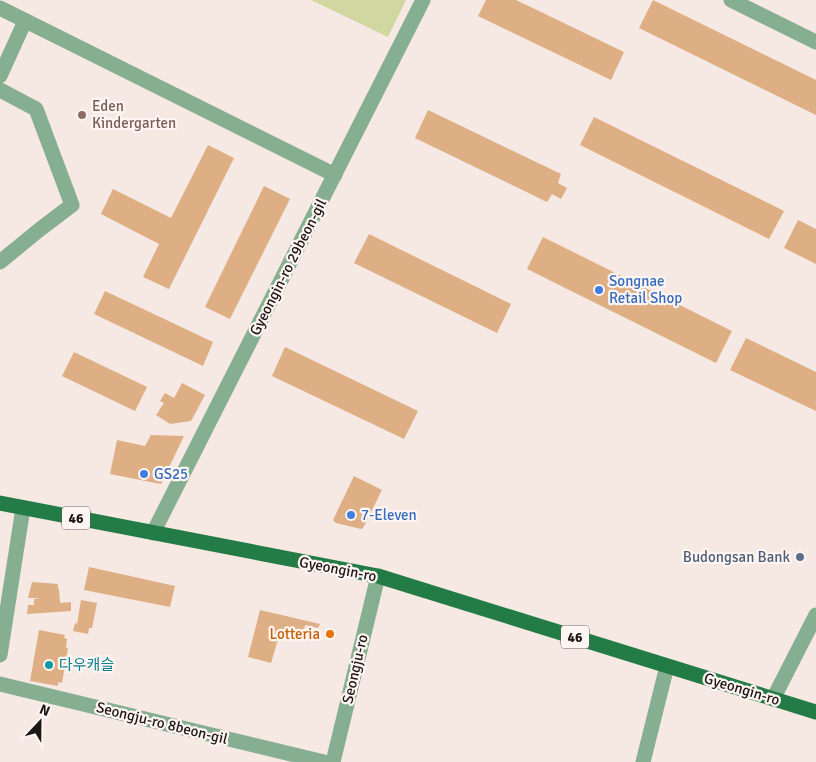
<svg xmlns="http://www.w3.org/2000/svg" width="816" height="762" font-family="Signika,'Noto Sans KR',sans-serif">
<rect width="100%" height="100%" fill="#f6e8e2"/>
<path fill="#d1d7a0" d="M311 0H406L388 37Z"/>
<g fill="#deaf85">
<path d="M486 0H516L624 52 611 80 478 16Z"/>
<path d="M653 0 816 80V115L639 28Z"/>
<path d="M428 110 561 174 558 183 567 188 561 199 552 194 547 202 415 138Z"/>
<path d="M594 117 784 211 769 239 580 145Z"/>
<path d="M208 145 234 158 169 289 143 277 159 244 101 214 113 189 171 218Z"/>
<path d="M264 186 290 199 230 319 205 307Z"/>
<path d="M798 220 816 229V264L784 248Z"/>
<path d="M369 234 511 304 497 333 354 263Z"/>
<path d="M543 237 732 331 716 363 527 269Z"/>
<path d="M105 291 213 342 203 366 94 314Z"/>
<path d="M746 338 816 372V411L730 370Z"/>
<path d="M285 347 418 411 404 439 272 376Z"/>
<path d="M74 352 147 387 135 411 62 376Z"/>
<path d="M182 383 205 395 191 421 170 424 156 415 164 403 160 401 165 393 174 398Z"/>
<path d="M151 435 184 436 161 484 110 474 117 440 145 446Z"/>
<path d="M354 476 382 490 363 528 361 529 336 523 333 520Z"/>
<path d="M89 567 175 586 170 607 84 590Z"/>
<path d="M32 582 58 584V589H59L60 603 71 602V611L27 614 28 605H34V599L41 598H28Z"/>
<path d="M81 600 97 603 92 628H89L88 634 73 631 75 623 77 624Z"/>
<path d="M260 610 320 624 318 628 305 625 303 635 281 629 271 663 248 657Z"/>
<path d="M39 630 65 635 64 638 67 639 66 648H68L62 683 58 682V686L30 681Z"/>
</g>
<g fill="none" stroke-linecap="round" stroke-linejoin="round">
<g stroke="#86af91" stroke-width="15">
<path d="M731 0 816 42"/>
<path d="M0 8 335 175"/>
<path d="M0 76 25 21"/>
<path d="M0 90 36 109 72 205 39 230 0 262"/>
<path d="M153 533 423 0"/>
<path d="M0 655 23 508"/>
<path d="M0 684 324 762"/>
<path d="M773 699 816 615"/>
<path d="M333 762 378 576"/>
<path d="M643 762 667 666"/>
</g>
<path stroke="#237b45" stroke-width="15" d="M0 503 378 576 816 712"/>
</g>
<circle fill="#8d6e63" stroke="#fff6f3" stroke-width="2" cx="82" cy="115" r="5"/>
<g fill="#3f7fe0" stroke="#fff6f3" stroke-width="2">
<circle cx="599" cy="290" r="5"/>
<circle cx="144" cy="474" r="5"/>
<circle cx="351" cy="515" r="5"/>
</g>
<circle fill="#5c6f8a" stroke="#fff6f3" stroke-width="2" cx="800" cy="557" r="5"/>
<circle fill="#e8710a" stroke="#fff6f3" stroke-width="2" cx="330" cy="634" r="5"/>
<circle fill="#0f9aa8" stroke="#fff6f3" stroke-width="2" cx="49" cy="665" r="5"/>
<g text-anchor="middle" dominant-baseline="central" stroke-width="4.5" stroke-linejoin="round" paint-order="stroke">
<g fill="#fff6f3" stroke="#605a58" stroke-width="1">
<rect x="62" y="506.5" width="28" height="23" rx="4"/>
<rect x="561" y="625.5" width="28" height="23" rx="4"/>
</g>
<g font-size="14" font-weight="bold" fill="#1c1715">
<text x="76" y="518">46</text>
<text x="575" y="637">46</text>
</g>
<g font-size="15" fill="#785e54" stroke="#fff6f3" text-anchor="start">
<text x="92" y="106">Eden<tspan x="92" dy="17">Kindergarten</tspan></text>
</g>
<g font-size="15" fill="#1c1715" stroke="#fff6f3">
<text transform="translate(288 267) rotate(-63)">Gyeongin-ro 29beon-gil</text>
<text transform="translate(338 569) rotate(11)">Gyeongin-ro</text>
<text transform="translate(355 669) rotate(-77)">Seongju-ro</text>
<text transform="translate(742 689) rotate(17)">Gyeongin-ro</text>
<text transform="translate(162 723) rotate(14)">Seongju-ro 8beon-gil</text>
</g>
<g font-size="15" fill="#366cbe" stroke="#fff6f3" text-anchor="start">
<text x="609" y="281">Songnae<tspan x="609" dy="17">Retail Shop</tspan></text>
<text x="154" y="474">GS25</text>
<text x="361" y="515">7-Eleven</text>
</g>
<g font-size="15" fill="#4e5e75" stroke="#fff6f3" text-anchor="end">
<text x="790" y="557">Budongsan Bank</text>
</g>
<g font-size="15" fill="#c56008" stroke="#fff6f3" text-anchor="end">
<text x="320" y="634">Lotteria</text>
</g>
<g font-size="15" fill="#0d838f" stroke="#fff6f3" text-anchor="start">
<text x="59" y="665">다우캐슬</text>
</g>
</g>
<g transform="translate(40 722) rotate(22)" stroke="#fff6f3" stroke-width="4" paint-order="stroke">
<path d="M0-4L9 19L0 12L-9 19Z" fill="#1c1715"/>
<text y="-8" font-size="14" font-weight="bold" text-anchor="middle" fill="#1c1715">N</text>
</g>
</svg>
